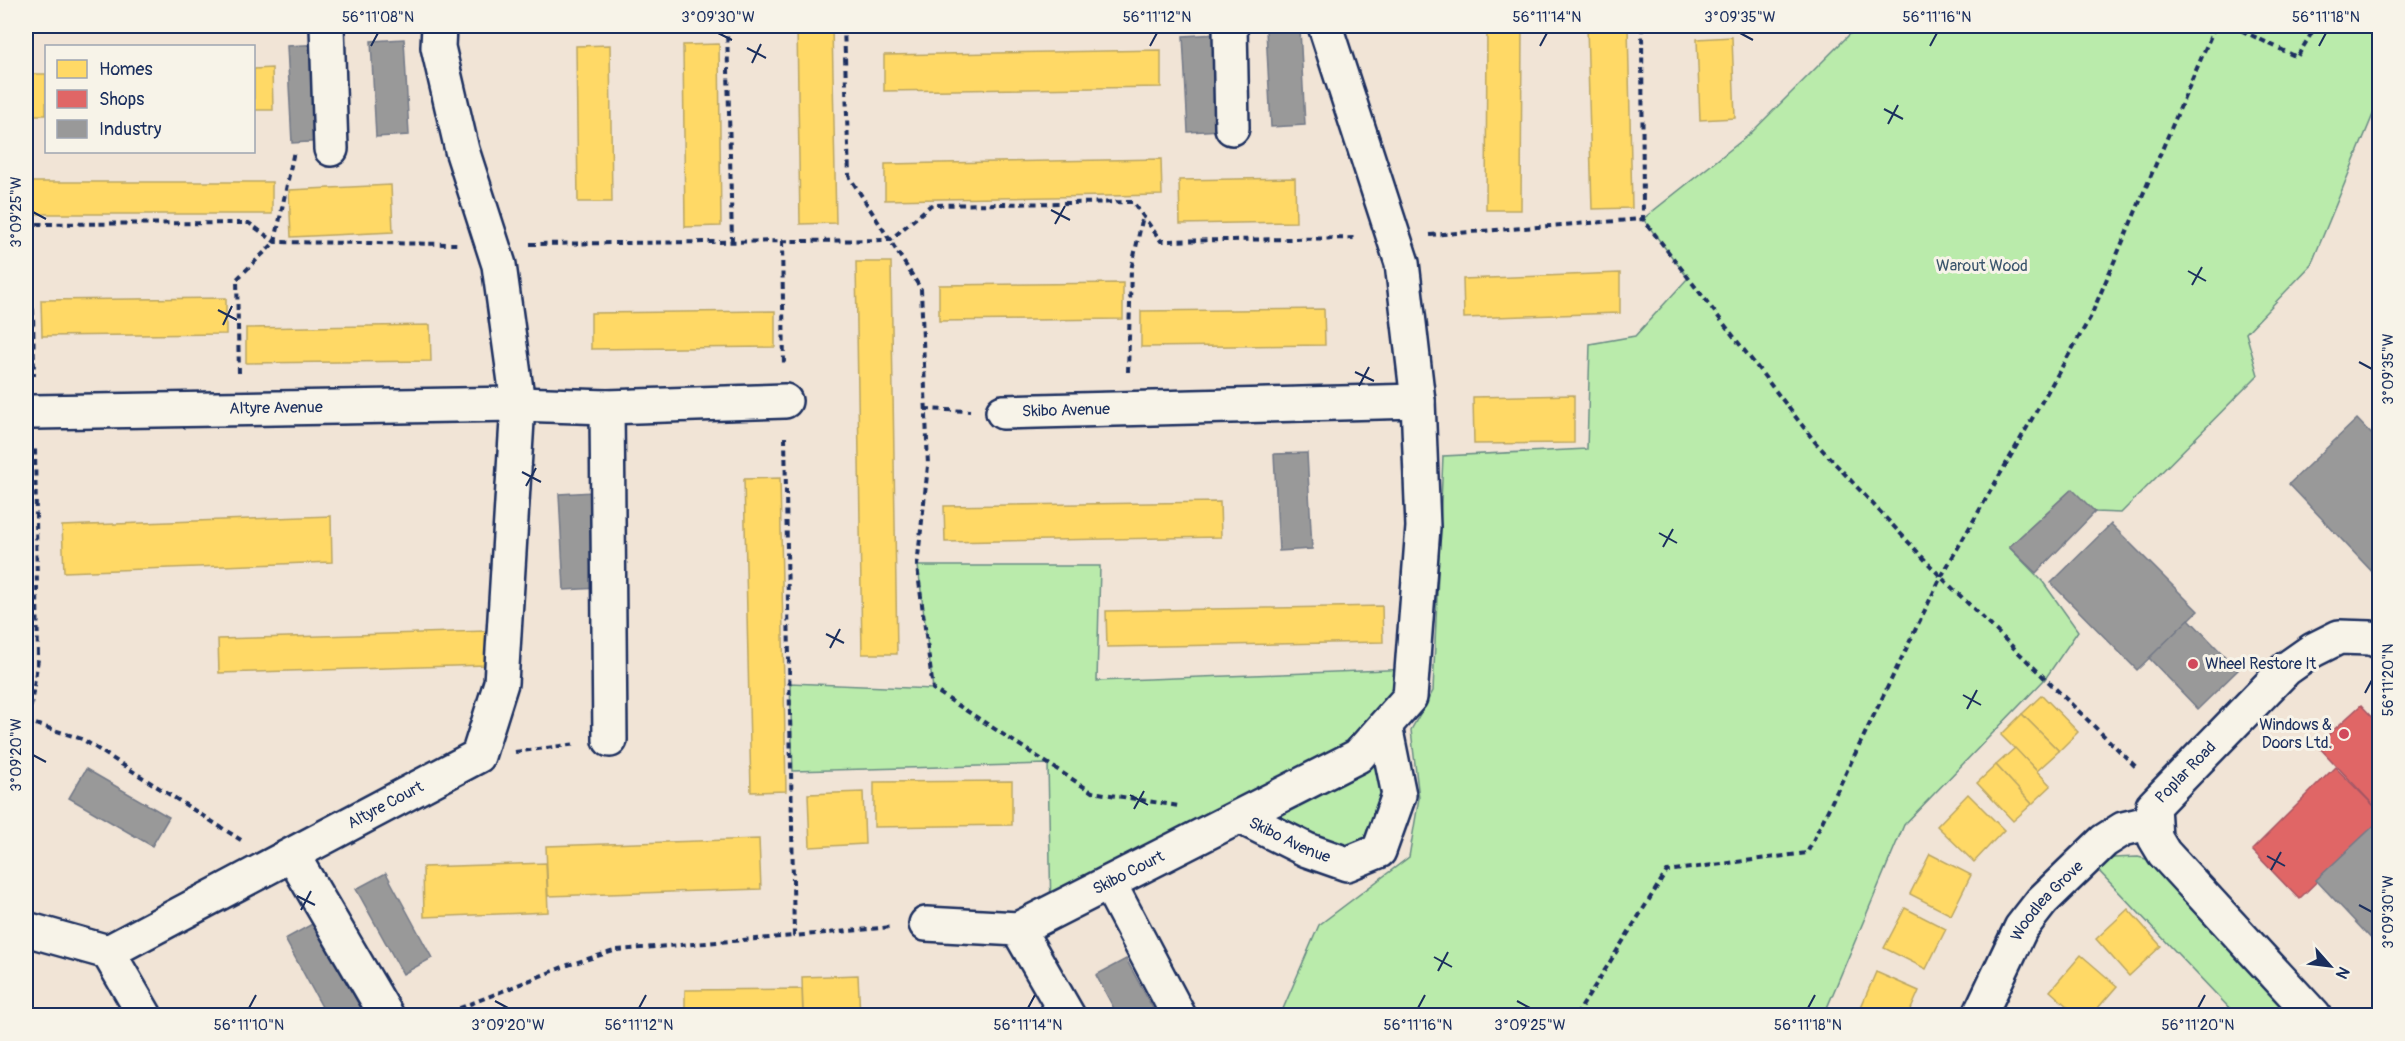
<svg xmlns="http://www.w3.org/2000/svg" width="2405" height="1041" font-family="Pangolin,sans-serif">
<rect width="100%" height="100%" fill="#f1e4d6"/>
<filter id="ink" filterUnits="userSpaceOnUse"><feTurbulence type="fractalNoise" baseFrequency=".0167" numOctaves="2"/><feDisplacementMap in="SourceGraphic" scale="12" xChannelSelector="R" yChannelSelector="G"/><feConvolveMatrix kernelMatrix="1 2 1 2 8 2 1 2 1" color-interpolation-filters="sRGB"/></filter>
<g filter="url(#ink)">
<g fill="#baebab" stroke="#6a8d84" stroke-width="1.5">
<path d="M1858 26H2379V100L2311 265 2246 333 2258 375 2121 513 2095 512 2071 490 2009 547 2043 582 2078 631 2045 679 1904 825 1824 1015 1280 1016 1319 925 1409 857 1419 798 1411 730 1433 691 1443 456 1587 449 1590 344 1635 336 1688 278 1643 219 1750 134Z"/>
<path d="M918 566H1100L1097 681 1412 669 1385 726 1399 795 1347 864 1241 817 1051 912 1048 764 793 771 790 683 933 689Z"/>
<path d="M2138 857 2162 863 2314 1015H2236L2097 869 2113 858Z"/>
</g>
<g fill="#ffd966" stroke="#bba664" stroke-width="1.5">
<path d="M797 26H832L836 223 800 224Z"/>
<path d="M1487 26H1522L1521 210H1486Z"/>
<path d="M1587 26H1628L1632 208 1592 209Z"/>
<path d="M1732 37 1735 118 1700 120 1697 39Z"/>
<path d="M719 44 721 226 685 227 683 45Z"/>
<path d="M610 45 612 202H578L576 46Z"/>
<path d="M1161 50V87L884 91V55Z"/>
<path d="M272 68 273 110H254V69Z"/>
<rect x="26" y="74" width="20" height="41"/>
<path d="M1161 159 1162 195 885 200V164Z"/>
<path d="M1295 178 1296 222 1180 224 1179 180Z"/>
<rect x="26" y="182" width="246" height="32"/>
<path d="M391 185 393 232 291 237 289 190Z"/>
<path d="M856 262H891L897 654H862Z"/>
<path d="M1620 273V313L1464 318 1463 279Z"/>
<path d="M1123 283V319L939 321V285Z"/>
<path d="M226 298V334L42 336 41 300Z"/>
<path d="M1324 309 1325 345 1141 347V311Z"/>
<path d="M775 311V347L591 349V313Z"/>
<path d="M430 325 431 361 246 363V328Z"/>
<path d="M1574 395V443L1474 444 1473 397Z"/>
<path d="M780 478 786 791 751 792 744 479Z"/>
<path d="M1220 502 1221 537 945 542 944 506Z"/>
<path d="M331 516 332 562 64 572 62 526Z"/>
<path d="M1382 606 1383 642 1107 647 1106 611Z"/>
<path d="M486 631V665L219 673 218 639Z"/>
<path d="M2042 695 2078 732 2059 751 2022 714Z"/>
<path d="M2022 714 2059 751 2037 771 2001 735Z"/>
<path d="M2015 748 2051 786 2032 804 1996 765Z"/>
<path d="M1996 765 2032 804 2013 821 1977 783Z"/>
<path d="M1012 781V825L874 827V782Z"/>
<path d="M863 792 865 844 810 847 808 794Z"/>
<path d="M1968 794 2004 830 1974 862 1937 826Z"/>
<path d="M759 839 761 889 548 896 546 846Z"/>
<path d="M1930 854 1971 875 1951 915 1910 894Z"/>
<path d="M546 863 548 912 424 917 423 867Z"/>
<path d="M1905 908 1946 929 1926 969 1884 948Z"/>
<path d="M2128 909 2161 946 2129 976 2096 939Z"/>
<path d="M2081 955 2117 986 2091 1016H2078L2050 991Z"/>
<path d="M1876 972 1919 991 1908 1016 1858 1014Z"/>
<path d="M858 975 860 1016H803L802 977Z"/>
<path d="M802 989 803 1016H685V990Z"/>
<rect x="916" y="1009" width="32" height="7"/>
<rect x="883" y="1010" width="31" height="6"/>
</g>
<g fill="#e06666" stroke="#a55664" stroke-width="1.5">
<path d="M2361 705 2380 725V812L2317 745Z"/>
<path d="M2335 767 2380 812V820L2299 899 2252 850Z"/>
</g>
<g fill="#999" stroke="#737987" stroke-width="1.5">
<path d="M1300 29 1305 125 1271 127 1266 30Z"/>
<path d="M1217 34 1221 130 1188 132 1183 36Z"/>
<path d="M404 39 409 135 376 137 371 41Z"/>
<path d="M321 44 326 141 292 143 287 46Z"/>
<path d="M2357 419 2380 443V580L2289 484Z"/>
<path d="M1307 453 1312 549 1279 551 1274 454Z"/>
<path d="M2072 489 2095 512 2036 573 2009 547Z"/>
<path d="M593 492 598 588 564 590 559 494Z"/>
<path d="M2111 524 2198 611 2137 670 2051 583Z"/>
<path d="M2189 619 2238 670 2198 709 2149 658Z"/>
<path d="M86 769 169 817 152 846 69 798Z"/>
<path d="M2380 820V944L2378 946 2316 880Z"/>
<path d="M386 873 432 958 403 974 356 889Z"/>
<path d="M314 923 361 1008 347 1016H327L285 939Z"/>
<path d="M1126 959 1157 1016H1118L1096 975Z"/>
</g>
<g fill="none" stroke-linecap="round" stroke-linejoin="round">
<defs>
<g id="minor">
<path d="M327 26 331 149"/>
<path d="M1230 26 1232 128"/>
<path d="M607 407 610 740"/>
<path id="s1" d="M34 412 518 404 607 407 785 401"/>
<path id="s2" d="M1003 412 1418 401"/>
<path id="s3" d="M1241 817 1307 850 1347 864 1379 851 1399 795 1385 726"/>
<path d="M293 856 387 1016"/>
<path d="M1109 883 1179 1016"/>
<path d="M926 924 1018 929 1068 1016"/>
<path id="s4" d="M26 929 108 952 478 756 501 683 518 404 499 265 462 150 438 47 439 26"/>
<path id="s5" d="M1018 929 1358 756 1410 697 1423 527 1418 401 1402 263 1325 26"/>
<path d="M108 952 145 1016"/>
<path id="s6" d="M1979 1016 2021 928 2042 901 2104 841 2123 829 2152 822"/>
<path id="s7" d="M2314 1016 2164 853 2155 838 2153 806 2286 669 2313 650 2339 637 2371 638 2380 642"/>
</g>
</defs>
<use href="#minor" stroke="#1b2f5e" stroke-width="38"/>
<g stroke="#1b2f5e" stroke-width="4" stroke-dasharray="6 4.5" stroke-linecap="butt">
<path d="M727 26 732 241"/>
<path d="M844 26 849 176 921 289 928 466 917 566 933 689 1092 792 1179 806"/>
<path d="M1642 26 1643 219"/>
<path d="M2232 26 2297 57 2316 26"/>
<path d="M26 224 249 223 275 242 457 244"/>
<path d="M1430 235 1643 219 1815 442 1941 577 2138 769"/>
<path d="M782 241 784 366"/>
<path d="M530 244 890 240 931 205 1133 202 1161 241 1356 238"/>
<path d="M26 301 33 310 34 376"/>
<path d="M1128 372 1131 270 1143 216"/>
<path d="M239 373 237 279 275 242 294 151"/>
<path d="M925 409 970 411"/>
<path d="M785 437 794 936 892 927"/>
<path d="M26 721 82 739 241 840"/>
<path d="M26 738 38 659 35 447"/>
<path d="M515 752 576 744"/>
<path d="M440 1016 568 965 617 950 794 936"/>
<path d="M1576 1016 1667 871 1807 853 1941 577 2090 318 2215 26"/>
</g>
<use href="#minor" stroke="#f7f3e8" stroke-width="33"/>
</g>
</g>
<path fill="none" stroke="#1b2f5e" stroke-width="2" d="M718 33 732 40M1740 33 1753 40M371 46 378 33M1150 46 1157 33M1540 46 1547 33M1930 46 1937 33M2319 46 2326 33M747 48 766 58M752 63 761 44M1884 109 1903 119M1888 124 1898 105M1051 210 1070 220M33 212 46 219M1055 224 1065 206M2188 271 2206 281M2192 285 2202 267M218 310 237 320M223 325 232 306M2359 362 2372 369M1355 372 1374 381M1359 386 1369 367M522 472 541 482M526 486 536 468M1659 533 1677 543M1663 547 1673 529M826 634 844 643M830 648 840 629M2365 693 2372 680M1963 695 1981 705M1967 709 1977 690M33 755 46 762M1130 795 1148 805M1134 809 1144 791M2267 856 2285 866M2271 870 2281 852M297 896 315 905M2359 905 2372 912M301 910 311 891M1434 957 1452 967M1438 971 1448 952M495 1001 508 1008M1517 1001 1530 1008M249 1008 256 995M639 1008 646 995M1028 1008 1035 995M1418 1008 1425 995M1808 1008 1815 995M2198 1008 2205 995"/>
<g fill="#d1495b" stroke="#f7f3e8" stroke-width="2">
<circle cx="2193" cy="664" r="6"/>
<circle cx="2344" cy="734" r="6"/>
</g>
<g text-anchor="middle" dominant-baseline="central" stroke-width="6" stroke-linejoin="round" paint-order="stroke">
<g font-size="16" fill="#3b556d" stroke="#f7f3e8">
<text x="1982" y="266">Warout Wood</text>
</g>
<g font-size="16" fill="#1b2f5e" stroke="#f7f3e8">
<text stroke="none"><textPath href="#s1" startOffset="242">Altyre Avenue</textPath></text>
<text stroke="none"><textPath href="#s2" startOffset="63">Skibo Avenue</textPath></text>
<text stroke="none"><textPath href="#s7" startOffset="318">Poplar Road</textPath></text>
<text stroke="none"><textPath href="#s4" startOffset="399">Altyre Court</textPath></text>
<text stroke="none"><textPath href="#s3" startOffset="54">Skibo Avenue</textPath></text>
<text stroke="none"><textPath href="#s5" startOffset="124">Skibo Court</textPath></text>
<text stroke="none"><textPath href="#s6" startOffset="135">Woodlea Grove</textPath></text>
</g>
<g font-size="16" fill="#1b2f5e" stroke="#f7f3e8" text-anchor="start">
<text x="2205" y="664">Wheel Restore It</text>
<text x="2332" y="725" text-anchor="end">Windows &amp;<tspan x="2332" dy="18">Doors Ltd.</tspan></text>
</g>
</g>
<rect width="2405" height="1041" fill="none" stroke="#f7f3e8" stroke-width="66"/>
<rect x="45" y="45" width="210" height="108" fill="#f7f3e8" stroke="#9fa5b1" stroke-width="1.5"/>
<rect x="57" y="60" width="30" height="18" fill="#ffd966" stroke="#9fa5b1" stroke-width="1.5"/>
<text x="99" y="75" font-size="18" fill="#1b2f5e">Homes</text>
<rect x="57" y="90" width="30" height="18" fill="#e06666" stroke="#9fa5b1" stroke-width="1.5"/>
<text x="99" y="105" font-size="18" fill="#1b2f5e">Shops</text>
<rect x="57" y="120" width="30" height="18" fill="#999999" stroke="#9fa5b1" stroke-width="1.5"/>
<text x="99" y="135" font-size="18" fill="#1b2f5e">Industry</text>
<g transform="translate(2330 966) rotate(118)" stroke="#f7f3e8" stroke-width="4.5" paint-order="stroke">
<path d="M0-4.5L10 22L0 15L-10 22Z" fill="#1b2f5e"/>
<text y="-9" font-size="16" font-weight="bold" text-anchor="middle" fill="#1b2f5e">N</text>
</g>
<rect x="33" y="33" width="2339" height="975" fill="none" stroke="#1b2f5e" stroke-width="2"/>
<g font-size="15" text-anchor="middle" fill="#1b2f5e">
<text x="378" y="22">56°11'08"N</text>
<text x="718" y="22">3°09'30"W</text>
<text x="1157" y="22">56°11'12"N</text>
<text x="1547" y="22">56°11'14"N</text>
<text x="1740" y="22">3°09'35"W</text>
<text x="1937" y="22">56°11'16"N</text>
<text x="2326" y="22">56°11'18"N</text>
<text transform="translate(16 212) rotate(-90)" y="5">3°09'25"W</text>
<text transform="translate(2388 369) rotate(-90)" y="5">3°09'35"W</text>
<text transform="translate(2388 680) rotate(-90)" y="5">56°11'20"N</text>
<text transform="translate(16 755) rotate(-90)" y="5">3°09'20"W</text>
<text transform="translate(2388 912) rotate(-90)" y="5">3°09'30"W</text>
<text x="249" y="1030">56°11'10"N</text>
<text x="508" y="1030">3°09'20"W</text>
<text x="639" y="1030">56°11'12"N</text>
<text x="1028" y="1030">56°11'14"N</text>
<text x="1418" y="1030">56°11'16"N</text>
<text x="1530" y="1030">3°09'25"W</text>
<text x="1808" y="1030">56°11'18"N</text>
<text x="2198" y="1030">56°11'20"N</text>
</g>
</svg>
